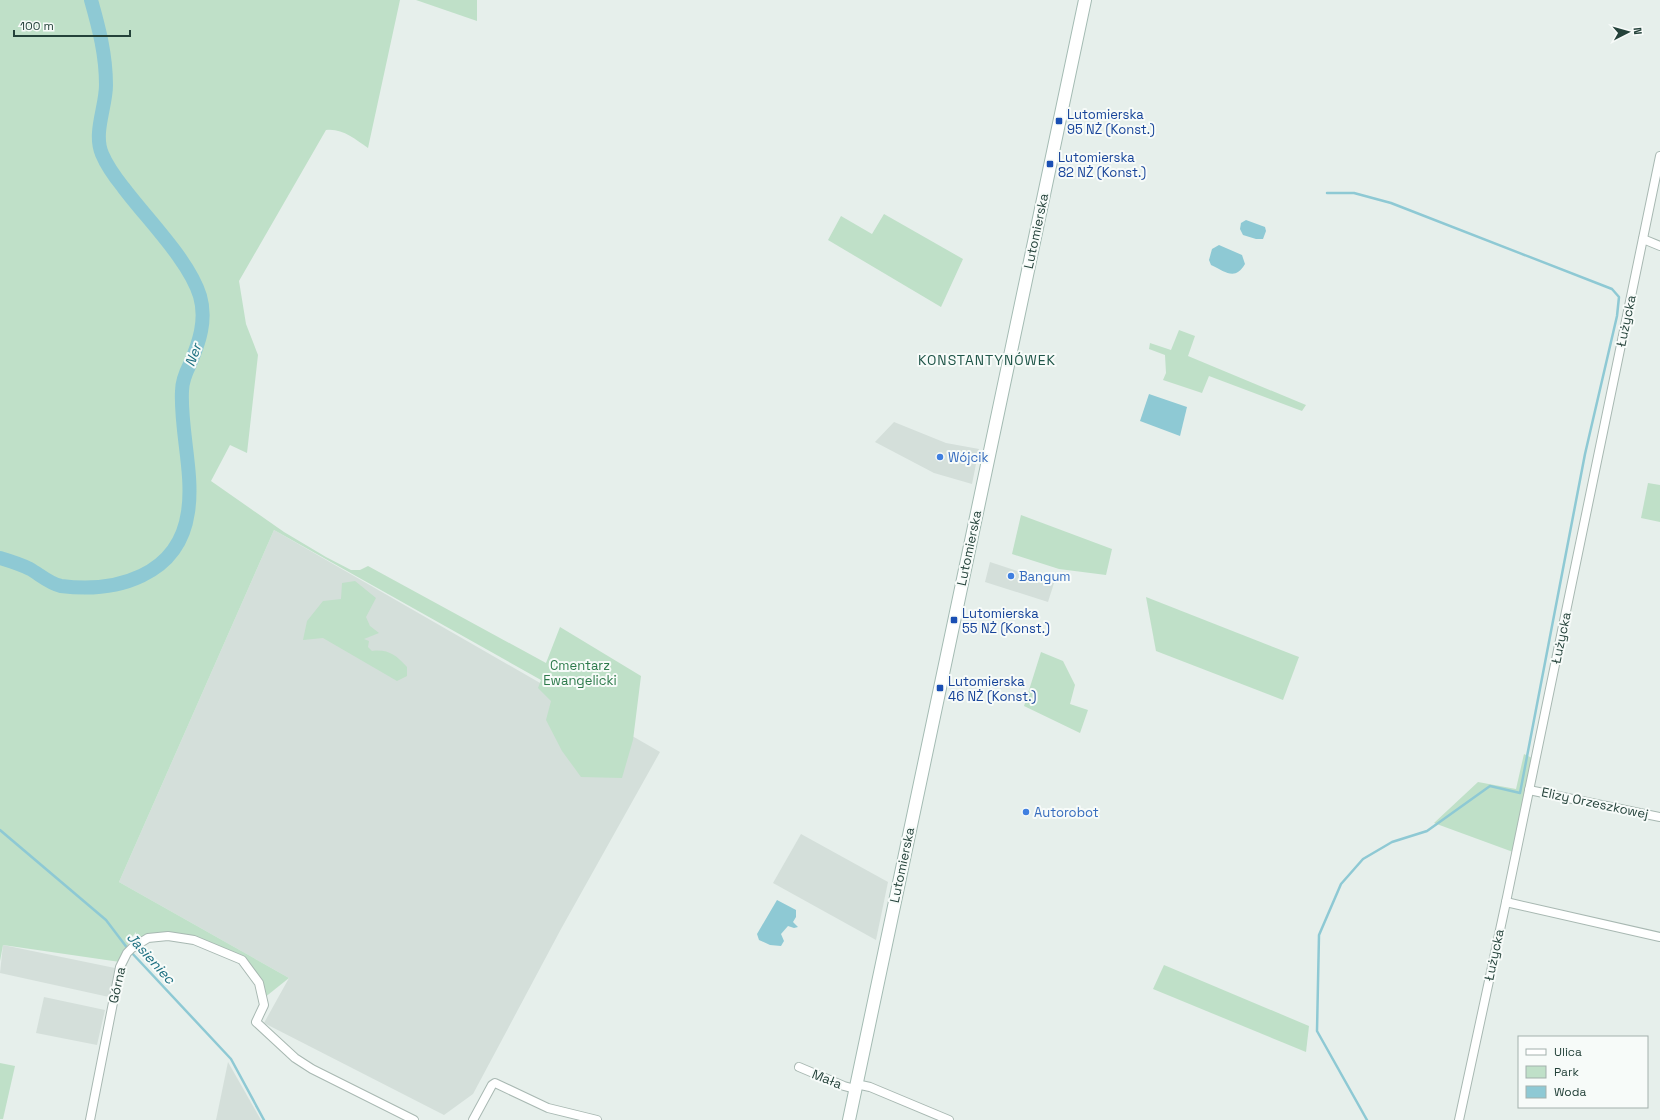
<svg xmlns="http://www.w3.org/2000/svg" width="1660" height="1120" font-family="'Space Grotesk',sans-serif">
<rect width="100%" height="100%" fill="#e6efeb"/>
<g fill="#d4dfda">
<path d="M894 422 946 443 979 449 972 484 934 473 875 442Z"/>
<path d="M274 530 660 752 561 929 473 1094 444 1115 264 1023 289 978 119 882Z"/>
<path d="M990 562 1054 583 1048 602 985 582Z"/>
<path d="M801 834 888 882 876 940 773 883Z"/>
<path d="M3 945 115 968 109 997 0 973Z"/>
<path d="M44 997 105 1010 97 1045 36 1033Z"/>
<path d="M228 1062 261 1120H216Z"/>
</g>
<g fill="#bfe0c8">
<path d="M0 0H400L368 148C355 139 342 128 326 130L239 281 246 324 258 355 247 453 230 445 211 481 284 532 326 557 351 570H360L368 566 546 663 560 627 641 676 633 740 622 778 581 777 562 751 546 720 551 701 538 688 541 680 274 530 119 882 289 978 264 998 242 960 194 940 168 936 137 944 136 932 130 940 120 962 3 945 0 961Z"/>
<path d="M416 0H477V21Z"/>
<path d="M884 214 963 259 941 307 828 240 841 216 872 234Z"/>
<path d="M1179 330 1195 336 1188 356 1306 405 1302 411 1209 376 1202 393 1163 380 1166 373 1165 355 1149 349 1150 343 1171 350Z"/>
<path d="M1648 483 1660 485V522L1641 518Z"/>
<path d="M1021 515 1112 549 1106 575 1059 569 1012 554Z"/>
<path d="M355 581 376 598 366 617 370 626 379 633 364 639 369 641 368 647 372 651C388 649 396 655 407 667V676L397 681 323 638 303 640 307 621 323 601 341 599 342 583Z"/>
<path d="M1146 597 1299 657 1283 700 1156 651Z"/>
<path d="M1041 652 1063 661 1075 685 1070 704 1088 710 1080 733 1024 706Z"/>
<path d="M1524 754 1532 758 1513 852 1434 823 1478 782 1516 789Z"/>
<path d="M1164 965 1309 1026 1306 1052 1153 989Z"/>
<path d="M0 1063 15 1066 3 1119H0Z"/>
</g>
<g fill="#8ec9d4">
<path d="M1246 220 1265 227 1266 231 1263 239H1256L1243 235 1240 229 1241 223Z"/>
<path d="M1219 245 1242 255 1245 264C1235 281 1226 272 1211 265L1209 260 1212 249Z"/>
<path d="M1149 394 1187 407 1180 436 1140 421Z"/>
<path d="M777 900 796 910V917L793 922 798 927 794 928 788 926 781 934 784 941 781 946 770 945 759 940 757 934Z"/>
</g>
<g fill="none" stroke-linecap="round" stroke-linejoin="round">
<g stroke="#8ec9d4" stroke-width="2.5">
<path d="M1327 193H1354L1391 203 1612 289 1619 297 1617 316 1585 454 1520 793 1490 786 1427 831 1392 842 1363 859 1341 884 1319 935 1317 1031 1367 1120"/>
<path d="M0 830 106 920 128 949"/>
<path d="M131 952 231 1059 264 1120"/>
</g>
<path stroke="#8ec9d4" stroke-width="14" d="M0 558C10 561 20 564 30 569 39 574 50 584 61 586 116 593 179 576 188 512 194 474 180 429 182 391 182 382 186 372 190 364 199 343 207 320 200 296 189 260 146 218 123 187 115 177 107 166 102 154 93 133 106 107 106 85 106 55 99 28 91 0"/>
<defs>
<g id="minor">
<path d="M1643 239 1660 246"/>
<path d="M1529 790 1660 817"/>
<path d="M1506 902 1660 937"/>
<path d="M799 1067 844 1086 855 1089"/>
<path d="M856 1084 870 1087 949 1120"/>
<path d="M90 1120 120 967 127 953 132 948 148 938 168 936 194 940 242 960 259 983 264 1005 256 1022 295 1058 312 1069 414 1120"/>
<path d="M473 1120 492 1085 495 1083 548 1108 597 1120"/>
<path d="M1459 1120 1506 902 1660 156"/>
</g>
<path id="secondary" d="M849 1120 1085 0"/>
</defs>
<use href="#minor" stroke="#a8b8b2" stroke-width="10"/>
<use href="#secondary" stroke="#a4bbb3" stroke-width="14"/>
<use href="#minor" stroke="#fff" stroke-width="8"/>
<use href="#secondary" stroke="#fff" stroke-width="12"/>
</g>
<g fill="#1a4fb4" stroke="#f7fbf9" stroke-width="1.5">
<rect x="1055" y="117" width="8" height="8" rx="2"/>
<rect x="1046" y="160" width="8" height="8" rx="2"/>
<rect x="950" y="616" width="8" height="8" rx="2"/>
<rect x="936" y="684" width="8" height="8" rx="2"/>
</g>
<g fill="#3f7fe0" stroke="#f7fbf9" stroke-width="1.5">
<circle cx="940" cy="457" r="4"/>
<circle cx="1011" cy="576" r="4"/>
<circle cx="1026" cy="812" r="4"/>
</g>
<g text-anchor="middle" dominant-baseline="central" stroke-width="4" stroke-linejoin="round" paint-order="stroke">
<g font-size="13" fill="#164399" stroke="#f7fbf9" text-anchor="start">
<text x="1067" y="114">Lutomierska<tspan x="1067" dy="15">95 NŻ (Konst.)</tspan></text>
<text x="1058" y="157">Lutomierska<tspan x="1058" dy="15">82 NŻ (Konst.)</tspan></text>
<text x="962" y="613">Lutomierska<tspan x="962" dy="15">55 NŻ (Konst.)</tspan></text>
<text x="948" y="681">Lutomierska<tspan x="948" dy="15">46 NŻ (Konst.)</tspan></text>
</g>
<g font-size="13" fill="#24423a" stroke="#f7fbf9">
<text transform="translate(1036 231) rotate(-78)">Lutomierska</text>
<text transform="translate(1626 321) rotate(-78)">Łużycka</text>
<text transform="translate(969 548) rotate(-78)">Lutomierska</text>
<text transform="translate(1561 638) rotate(-78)">Łużycka</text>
<text transform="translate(1595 803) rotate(12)">Elizy Orzeszkowej</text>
<text transform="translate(902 865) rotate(-78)">Lutomierska</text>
<text transform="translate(1494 955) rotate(-78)">Łużycka</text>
<text transform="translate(117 985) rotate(-77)">Górna</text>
<text transform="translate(827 1079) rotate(22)">Mała</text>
</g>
<g font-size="13" fill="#366cbe" stroke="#f7fbf9" text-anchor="start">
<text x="948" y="457">Wójcik</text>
<text x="1019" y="576">Bangum</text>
<text x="1034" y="812">Autorobot</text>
</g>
<g font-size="13" fill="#2d7a4b" stroke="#f7fbf9">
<text x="580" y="665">Cmentarz<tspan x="580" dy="15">Ewangelicki</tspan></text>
</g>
<g font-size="14" font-style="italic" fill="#1c6f80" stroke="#f7fbf9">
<text transform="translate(193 355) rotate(-70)">Ner</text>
<text transform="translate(151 958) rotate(48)">Jasieniec</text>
</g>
<g font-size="14" letter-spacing="1" fill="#1f5548" stroke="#f7fbf9">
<text x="987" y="360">KONSTANTYNÓWEK</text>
</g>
</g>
<rect x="1518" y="1036" width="130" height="72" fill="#f7fbf9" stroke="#a3b1ad"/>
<rect x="1526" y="1049" width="20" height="6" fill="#ffffff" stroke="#a3b1ad"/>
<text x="1554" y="1056" font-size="12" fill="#24423a">Ulica</text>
<rect x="1526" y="1066" width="20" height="12" fill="#bfe0c8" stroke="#a3b1ad"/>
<text x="1554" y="1076" font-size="12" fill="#24423a">Park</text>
<rect x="1526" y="1086" width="20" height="12" fill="#8ec9d4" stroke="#a3b1ad"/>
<text x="1554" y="1096" font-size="12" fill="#24423a">Woda</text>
<g transform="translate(1628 32) rotate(84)" stroke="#f7fbf9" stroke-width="3" paint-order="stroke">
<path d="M0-3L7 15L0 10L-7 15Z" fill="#24423a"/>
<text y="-6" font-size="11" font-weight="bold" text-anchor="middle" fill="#24423a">N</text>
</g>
<path d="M14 30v6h116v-6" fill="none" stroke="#24423a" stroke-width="2"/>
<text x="20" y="30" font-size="12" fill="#24423a" stroke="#f7fbf9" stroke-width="3" paint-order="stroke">100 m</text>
</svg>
